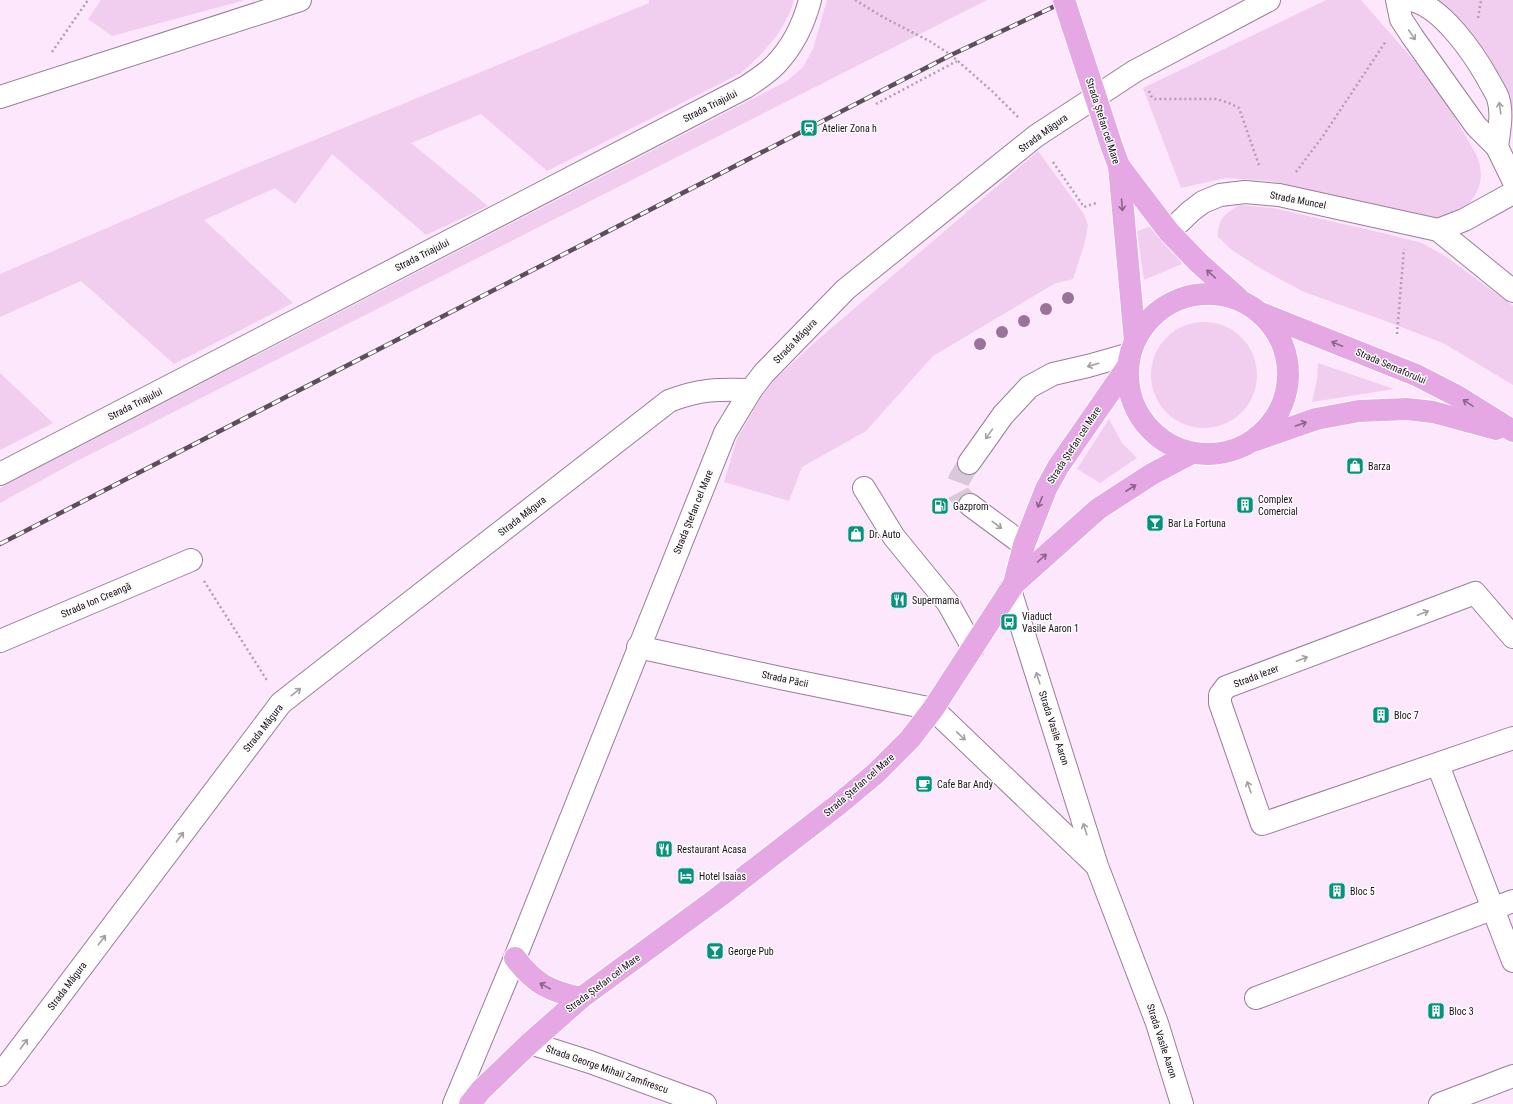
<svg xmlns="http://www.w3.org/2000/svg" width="1513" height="1104" font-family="'Roboto Condensed',sans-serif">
<rect width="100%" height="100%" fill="#fde7fc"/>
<g fill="#f1cdef">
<path d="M101 0H245L112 36 88 19Z"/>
<path d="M649 0H794C786 30 764 53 741 73L547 171 481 114 411 143 488 206 426 235 332 154 295 204 275 188 204 220 293 303 174 364 81 281 0 317V274L246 168 649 3Z"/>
<path d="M827 0H987L75 462 0 503V488L787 81 803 67 813 49Z"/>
<path d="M1326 0H1361L1437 87 1476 154 1480 165 1481 176 1479 187 1474 197 1466 207 1443 219 1413 216 1271 181 1226 178 1181 188 1143 88Z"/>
<path d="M1435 0H1513V112L1504 83 1485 51Z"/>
<path d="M1038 151 1084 214 1088 225 1085 242 1073 279 1054 284 933 356 866 431 802 467 789 501 724 482 737 439 760 399 775 379 814 343Z"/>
<path d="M1239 205 1273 208 1387 234 1422 243 1448 258 1513 306V385L1443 343 1380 319 1304 292 1263 270 1232 250 1218 237C1218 218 1224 215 1239 205Z"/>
<path d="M1153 226 1182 264 1144 280 1137 231Z"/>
<circle cx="1204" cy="375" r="53"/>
<path d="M1318 363 1394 389 1312 402 1317 380Z"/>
<path d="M0 373 53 423 0 450Z"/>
<path d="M1109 419 1122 443 1137 458 1100 483 1077 469Z"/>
</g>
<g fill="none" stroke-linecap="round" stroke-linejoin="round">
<path stroke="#dbc7da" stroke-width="22" stroke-dasharray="22 11" stroke-linecap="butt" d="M969 463C957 484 949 488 970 505"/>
<defs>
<g id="minor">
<path d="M1397 0 1401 19 1412 36 1476 126 1497 147 1513 180"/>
<path d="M1410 0C1441 5 1474 54 1488 79 1491 85 1496 92 1498 98 1503 114 1499 131 1497 147"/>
<path d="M0 97 300 0"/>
<path d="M1438 230 1464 220 1513 193"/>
<path d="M1169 232 1191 211 1203 202 1220 195 1245 192 1279 195 1438 230 1513 291"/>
<path d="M969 463 1003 415 1029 387 1053 374 1088 366 1130 354"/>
<path d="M0 474 746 87C756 80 768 73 776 64 793 46 804 23 810 0"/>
<path d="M864 488 894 537 948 603 973 648"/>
<path d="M970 505 1024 545"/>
<path d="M1010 590 1097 866 1157 1023 1182 1104"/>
<path d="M1513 637 1475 593 1226 687 1220 695V703L1262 824 1513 738"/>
<path d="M0 641 191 560"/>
<path d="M638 647 785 679 933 709 1095 864"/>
<path d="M1438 765 1513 961"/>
<path d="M1256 998 1513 901"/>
<path d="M530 1043 590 1062 705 1104"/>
<path d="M0 1075 281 703 669 401C700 389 718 389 751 390"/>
<path d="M454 1104 515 958 725 433 751 390 764 373 846 289 1036 136 1135 71 1269 0"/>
<path d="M1440 1104 1513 1076"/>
</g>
<g id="major">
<path d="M1112 147 1119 166 1135 341"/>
<path d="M1119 166 1169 232 1199 263 1238 298"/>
<circle cx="1208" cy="374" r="80"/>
<path d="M1263 314 1416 375 1457 396 1513 431"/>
<path d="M1256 440 1316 419 1359 411 1407 409 1433 412 1496 429"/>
<path d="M1014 584 1098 509 1152 474 1192 453"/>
<path d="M515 958C535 984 549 991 581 998"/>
<path d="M470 1104 481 1090 530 1043 581 998 716 899 839 804 876 773 910 739 933 709 1014 584 1024 545 1046 489 1058 467 1128 366"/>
</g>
</defs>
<use href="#minor" stroke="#987f96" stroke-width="24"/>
<use href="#major" stroke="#fff" stroke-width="24"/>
<g stroke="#b09eaf" stroke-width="2.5" stroke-dasharray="2 3" stroke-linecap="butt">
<path d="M855 0 883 17 931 42 951 55 993 92 1018 117"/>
<path d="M1478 18 1481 0"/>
<path d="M52 52 88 0"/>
<path d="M1149 91 1151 96 1154 99H1217L1229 103 1239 108 1260 168"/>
<path d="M876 104 957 61"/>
<path d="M1053 162 1084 207 1096 203"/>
<path d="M1296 172 1323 136 1386 41"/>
<path d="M1397 334 1404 249"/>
<path d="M204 581 268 682"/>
</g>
<use href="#minor" stroke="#fff" stroke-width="22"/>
<use href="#major" stroke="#e6a8e5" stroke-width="22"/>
<defs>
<path id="rail" d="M0 544 951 55 1068 0"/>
</defs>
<use href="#rail" stroke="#5c4f5b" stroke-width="4.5"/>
<use href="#rail" stroke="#fcfcfc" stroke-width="3" stroke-dasharray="9" stroke-linecap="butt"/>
<defs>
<path id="major-bridge" d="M1064 0 1112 147"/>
</defs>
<use href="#major-bridge" stroke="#fff" stroke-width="24" stroke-linecap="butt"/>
<use href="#major-bridge" stroke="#e6a8e5" stroke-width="22"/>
</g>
<g fill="#9a739a">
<circle cx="1068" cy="298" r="6"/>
<circle cx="1046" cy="309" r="6"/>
<circle cx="1024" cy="321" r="6"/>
<circle cx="1002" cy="332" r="6"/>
<circle cx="980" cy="344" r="6"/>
</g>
<defs><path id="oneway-shaft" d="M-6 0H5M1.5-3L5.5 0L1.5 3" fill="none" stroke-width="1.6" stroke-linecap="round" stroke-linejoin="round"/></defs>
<g stroke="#a39fa3">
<use href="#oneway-shaft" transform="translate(1412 35) rotate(56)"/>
<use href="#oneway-shaft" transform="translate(1500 108) rotate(-98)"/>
<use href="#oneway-shaft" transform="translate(1093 365) rotate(164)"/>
<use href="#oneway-shaft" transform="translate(989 434) rotate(125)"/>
<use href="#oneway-shaft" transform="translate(997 525) rotate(37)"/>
<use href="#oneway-shaft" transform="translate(1423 613) rotate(-21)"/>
<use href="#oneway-shaft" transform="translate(1302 659) rotate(-21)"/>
<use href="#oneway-shaft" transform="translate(1038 678) rotate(-108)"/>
<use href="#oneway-shaft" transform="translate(296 692) rotate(-38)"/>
<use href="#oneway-shaft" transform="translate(961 736) rotate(44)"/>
<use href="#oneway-shaft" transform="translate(1249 787) rotate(-109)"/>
<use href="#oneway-shaft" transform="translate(1085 829) rotate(-108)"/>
<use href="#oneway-shaft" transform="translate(180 837) rotate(-53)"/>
<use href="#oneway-shaft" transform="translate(102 940) rotate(-53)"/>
<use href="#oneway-shaft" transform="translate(24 1044) rotate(-53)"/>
</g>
<g stroke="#8a6489">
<use href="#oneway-shaft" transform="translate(1122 205) rotate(85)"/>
<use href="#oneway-shaft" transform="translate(1211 274) rotate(-138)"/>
<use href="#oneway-shaft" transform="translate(1337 344) rotate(-158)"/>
<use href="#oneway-shaft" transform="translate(1468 403) rotate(-148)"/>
<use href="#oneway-shaft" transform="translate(1301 424) rotate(-19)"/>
<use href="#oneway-shaft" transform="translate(1131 488) rotate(-33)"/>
<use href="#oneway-shaft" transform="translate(1040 502) rotate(113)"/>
<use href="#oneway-shaft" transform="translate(1042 558) rotate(-42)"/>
<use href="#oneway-shaft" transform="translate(545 986) rotate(-151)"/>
</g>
<defs>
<symbol id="station-square" viewBox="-11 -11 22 22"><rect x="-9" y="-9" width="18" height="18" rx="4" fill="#07927d" stroke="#fcfcfc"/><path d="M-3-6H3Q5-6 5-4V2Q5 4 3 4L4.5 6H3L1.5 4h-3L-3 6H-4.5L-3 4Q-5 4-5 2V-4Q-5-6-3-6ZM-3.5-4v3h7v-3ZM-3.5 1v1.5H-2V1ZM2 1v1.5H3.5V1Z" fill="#fff"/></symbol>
<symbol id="shop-square" viewBox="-11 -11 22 22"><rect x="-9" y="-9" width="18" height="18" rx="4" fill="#07927d" stroke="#fcfcfc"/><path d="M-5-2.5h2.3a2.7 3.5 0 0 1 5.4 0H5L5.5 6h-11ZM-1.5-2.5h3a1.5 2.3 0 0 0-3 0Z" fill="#fff"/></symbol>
<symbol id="building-square" viewBox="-11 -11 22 22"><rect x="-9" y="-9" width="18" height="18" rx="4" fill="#07927d" stroke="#fcfcfc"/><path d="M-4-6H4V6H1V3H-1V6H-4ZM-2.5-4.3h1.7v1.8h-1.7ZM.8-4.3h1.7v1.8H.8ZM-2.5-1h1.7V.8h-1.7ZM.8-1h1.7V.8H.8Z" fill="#fff"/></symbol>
<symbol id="fuel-square" viewBox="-11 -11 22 22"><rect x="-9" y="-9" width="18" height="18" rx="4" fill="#07927d" stroke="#fcfcfc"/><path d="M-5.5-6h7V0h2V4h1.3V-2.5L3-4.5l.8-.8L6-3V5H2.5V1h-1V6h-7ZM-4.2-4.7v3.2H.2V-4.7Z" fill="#fff"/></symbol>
<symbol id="bar-square" viewBox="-11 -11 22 22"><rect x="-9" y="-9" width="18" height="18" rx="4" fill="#07927d" stroke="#fcfcfc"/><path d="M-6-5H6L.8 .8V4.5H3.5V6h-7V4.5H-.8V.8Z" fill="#fff"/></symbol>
<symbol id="restaurant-square" viewBox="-11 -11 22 22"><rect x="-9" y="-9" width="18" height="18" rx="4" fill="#07927d" stroke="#fcfcfc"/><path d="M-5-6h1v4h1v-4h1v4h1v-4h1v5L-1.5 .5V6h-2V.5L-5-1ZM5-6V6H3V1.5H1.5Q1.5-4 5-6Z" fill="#fff"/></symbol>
<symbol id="bus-square" viewBox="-11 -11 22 22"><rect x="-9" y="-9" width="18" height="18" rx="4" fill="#07927d" stroke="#fcfcfc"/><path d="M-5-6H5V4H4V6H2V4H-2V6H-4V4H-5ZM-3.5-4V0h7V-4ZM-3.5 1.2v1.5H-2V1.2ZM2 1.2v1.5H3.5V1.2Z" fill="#fff"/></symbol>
<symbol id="cafe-square" viewBox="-11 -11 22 22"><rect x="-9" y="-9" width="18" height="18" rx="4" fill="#07927d" stroke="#fcfcfc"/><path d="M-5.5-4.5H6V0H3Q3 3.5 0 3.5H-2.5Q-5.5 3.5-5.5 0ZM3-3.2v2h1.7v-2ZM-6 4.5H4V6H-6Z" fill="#fff"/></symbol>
<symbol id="hotel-square" viewBox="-11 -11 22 22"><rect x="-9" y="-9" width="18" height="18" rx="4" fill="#07927d" stroke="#fcfcfc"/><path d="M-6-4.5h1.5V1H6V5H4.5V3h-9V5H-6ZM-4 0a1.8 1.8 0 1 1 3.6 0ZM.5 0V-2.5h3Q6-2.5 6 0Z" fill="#fff"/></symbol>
</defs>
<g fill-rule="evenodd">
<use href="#station-square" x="799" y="118" width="20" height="20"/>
<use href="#shop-square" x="1345" y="456" width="20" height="20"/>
<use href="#building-square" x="1235" y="495" width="20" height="20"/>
<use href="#fuel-square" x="930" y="496" width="20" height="20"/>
<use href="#bar-square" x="1145" y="513" width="20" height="20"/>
<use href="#shop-square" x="846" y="524" width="20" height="20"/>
<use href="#restaurant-square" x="889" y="590" width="20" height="20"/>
<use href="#bus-square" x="999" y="612" width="20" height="20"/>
<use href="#building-square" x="1371" y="705" width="20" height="20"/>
<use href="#cafe-square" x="914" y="774" width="20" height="20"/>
<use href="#restaurant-square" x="654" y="839" width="20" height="20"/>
<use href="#hotel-square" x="676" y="866" width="20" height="20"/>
<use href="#building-square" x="1327" y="881" width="20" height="20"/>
<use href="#bar-square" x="705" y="941" width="20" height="20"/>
<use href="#building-square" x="1426" y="1001" width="20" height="20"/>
</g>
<g text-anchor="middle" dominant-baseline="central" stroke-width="3" stroke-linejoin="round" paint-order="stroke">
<g font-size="10" fill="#191019" stroke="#fcfcfc">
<text transform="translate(710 106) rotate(-27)">Strada Triajului</text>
<text transform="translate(1103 121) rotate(72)">Strada Ștefan cel Mare</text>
<text transform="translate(1043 133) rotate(-36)">Strada Măgura</text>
<text transform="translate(1298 200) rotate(11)">Strada Muncel</text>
<text transform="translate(422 255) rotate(-27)">Strada Triajului</text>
<text transform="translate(795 341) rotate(-46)">Strada Măgura</text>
<text transform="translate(1391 366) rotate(23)">Strada Semaforului</text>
<text transform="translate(135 404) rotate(-27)">Strada Triajului</text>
<text transform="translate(1074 445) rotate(-57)">Strada Ștefan cel Mare</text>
<text transform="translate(693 512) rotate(-68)">Strada Ștefan cel Mare</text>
<text transform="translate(522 516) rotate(-38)">Strada Măgura</text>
<text transform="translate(96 600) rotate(-23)">Strada Ion Creangă</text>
<text transform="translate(1256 676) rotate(-21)">Strada Iezer</text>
<text transform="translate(785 679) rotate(12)">Strada Păcii</text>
<text transform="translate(263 728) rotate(-52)">Strada Măgura</text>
<text transform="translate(1054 728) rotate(72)">Strada Vasile Aaron</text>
<text transform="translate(859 785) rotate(-41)">Strada Ștefan cel Mare</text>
<text transform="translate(603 983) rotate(-37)">Strada Ștefan cel Mare</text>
<text transform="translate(67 986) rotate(-53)">Strada Măgura</text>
<text transform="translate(1162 1041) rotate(72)">Strada Vasile Aaron</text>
<text transform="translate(607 1069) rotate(19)">Strada George Mihail Zamfirescu</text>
</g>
<g font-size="10" fill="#191019" stroke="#fcfcfc" text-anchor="start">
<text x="822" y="128">Atelier Zona h</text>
<text x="1368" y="466">Barza</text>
<text x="1258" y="499">Complex<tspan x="1258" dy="12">Comercial</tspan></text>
<text x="953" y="506">Gazprom</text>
<text x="1168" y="523">Bar La Fortuna</text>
<text x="869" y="534">Dr. Auto</text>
<text x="912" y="600">Supermama</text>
<text x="1022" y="616">Viaduct<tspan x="1022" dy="12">Vasile Aaron 1</tspan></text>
<text x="1394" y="715">Bloc 7</text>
<text x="937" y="784">Cafe Bar Andy</text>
<text x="677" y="849">Restaurant Acasa</text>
<text x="699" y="876">Hotel Isaias</text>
<text x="1350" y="891">Bloc 5</text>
<text x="728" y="951">George Pub</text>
<text x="1449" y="1011">Bloc 3</text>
</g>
</g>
</svg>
